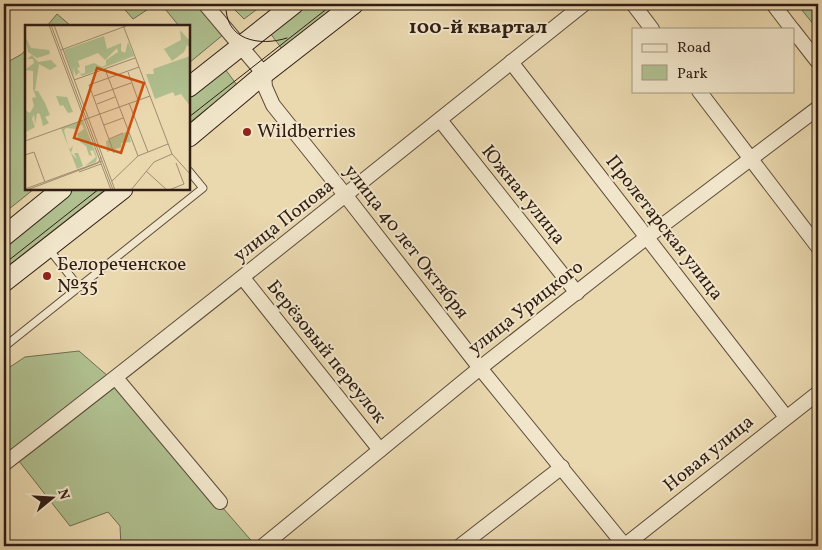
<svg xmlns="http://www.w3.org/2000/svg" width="822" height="550" font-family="Vollkorn,serif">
<rect width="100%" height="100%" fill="#ead8af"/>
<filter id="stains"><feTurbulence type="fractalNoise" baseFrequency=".004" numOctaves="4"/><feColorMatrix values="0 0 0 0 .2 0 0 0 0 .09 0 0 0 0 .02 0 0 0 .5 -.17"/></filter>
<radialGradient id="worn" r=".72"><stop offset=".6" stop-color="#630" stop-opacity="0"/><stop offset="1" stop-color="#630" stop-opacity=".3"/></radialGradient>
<g fill="#b0c090" stroke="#706e52">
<path d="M120 4H156L133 19Z"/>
<path d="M161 4H200L224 34 189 63V26H179Z"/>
<path d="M229 4H264L244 19Z"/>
<path d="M307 4H338L282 49 270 33Z"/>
<path d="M797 4H818V30Z"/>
<path d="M57 14 71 26H47Z"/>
<path d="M26 49V189H34L4 213V64L22 54Z"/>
<path d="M225 69 237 85 189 123V98Z"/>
<path d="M73 189H106L4 269V243Z"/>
<path d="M79 351 109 377 256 546H121L120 526 108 512 70 526 4 442V371L25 357Z"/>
</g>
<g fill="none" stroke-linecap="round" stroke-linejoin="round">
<defs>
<g id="lane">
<path d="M48 248 79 287"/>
<path d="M4 347 203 188 189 171"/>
</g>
<g id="street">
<path d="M205 4 264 74 265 87 273 105 346 196 480 368 625 546"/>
<path d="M633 4 652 29"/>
<path d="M773 4 792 29"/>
<path d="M793 30 818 62"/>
<path d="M511 62 786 417"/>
<path d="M699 91 818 247"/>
<path d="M440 120 577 293"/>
<path d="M243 278 380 450"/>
<path d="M116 378 220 502"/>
<path d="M4 464C199 314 391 158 584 4"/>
<path d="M263 546 480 368 647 237 818 108"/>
<path d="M460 546 562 467"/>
<path d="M624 546 818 393"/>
</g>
<g id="secondary">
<path d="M189 87 294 4"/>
<path d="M189 137 264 74 354 4"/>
<path d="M4 236 62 189"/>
<path d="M4 282 123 189"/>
</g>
</defs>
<use href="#lane" stroke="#5e4c3a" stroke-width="9"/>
<use href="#street" stroke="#5e4c3a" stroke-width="16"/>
<use href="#secondary" stroke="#301d13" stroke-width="21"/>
<use href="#lane" stroke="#f1e6cb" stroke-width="7"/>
<use href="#street" stroke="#f1e6cb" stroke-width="14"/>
<use href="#secondary" stroke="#f1e6cb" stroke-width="19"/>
<g stroke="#301d13" stroke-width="1">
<path d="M226 4C224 40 259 47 287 38"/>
<path d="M189 117 333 4"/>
<path d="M4 264 99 189"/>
</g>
</g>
<g fill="#8f2418" stroke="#f1e6cb" stroke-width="2">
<circle cx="247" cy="132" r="5"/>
<circle cx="47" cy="276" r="5"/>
</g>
<g text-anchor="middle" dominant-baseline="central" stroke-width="4" stroke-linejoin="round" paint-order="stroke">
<g font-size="19" fill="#301d13" stroke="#f1e6cb" text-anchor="start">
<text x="257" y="132">Wildberries</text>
<text x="57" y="265">Белореченское<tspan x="57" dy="22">№35</tspan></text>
</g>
<g font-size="19" fill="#301d13" stroke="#f1e6cb">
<text transform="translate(523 195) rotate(51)">Южная улица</text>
<text transform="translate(284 221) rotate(-38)">улица Попова</text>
<text transform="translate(664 228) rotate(52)">Пролетарская улица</text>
<text transform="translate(406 242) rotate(52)">улица 40 лет Октября</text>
<text transform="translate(526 308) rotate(-38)">улица Урицкого</text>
<text transform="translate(326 352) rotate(51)">Берёзовый переулок</text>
<text transform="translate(709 454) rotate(-39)">Новая улица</text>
</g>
<g font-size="20" font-weight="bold" fill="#301d13" stroke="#f1e6cb">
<text x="478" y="28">100-й квартал</text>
</g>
</g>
<g transform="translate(25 25)">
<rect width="165" height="165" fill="#ead8af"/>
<path d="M155 5 165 16V23L162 20 159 27 147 36 139 24 156 15ZM0 11 6 23 24 25 25 29 12 33 3 27ZM79 11 82 24 96 18V26L100 28 103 17 109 31 57 51 54 47 51 51 48 42 49 52 39 25ZM92 23 93 27 81 35V40L77 42 69 38 60 41V48L56 49 52 43 55 42 53 36 73 28 80 35ZM7 30 13 37 26 35 32 41 25 45 14 39 10 66H13L20 78 25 90 20 92 24 98 18 101 15 89 12 88 10 100 9 89 7 94 10 102 1 107 2 113 0 111V78V85L5 88 9 81 7 73 11 72 8 64V46L0 45 9 38 8 34H2ZM165 31V81L156 69 150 71 148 67 130 74 121 49H129L128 44ZM31 71 42 72 48 87 43 88 38 80 35 81ZM58 95 72 132 71 137 60 141 71 132 68 125 65 126 67 131 64 130 61 121 55 117 52 109 59 104 57 99 51 104 41 103 39 105 44 125 48 121 46 128 52 134 49 128H53L51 122 58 141 52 144 36 103ZM103 106 106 117 96 118V122L82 127 81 116Z" fill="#b0c090" fill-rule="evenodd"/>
<path fill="none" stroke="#a08d71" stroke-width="1" d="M24 0 86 165M26 0 88 165M29 0 90 165M98 0 147 129 165 149M36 25 101 1M80 44 113 131M103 47 113 75M49 55 110 33M69 71 106 58M104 78 123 127M72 79 90 72M79 100 98 93M84 114 98 108M0 116 125 71M89 128 64 60 114 42M0 130 9 127 20 157M121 146 142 165M54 147 76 139M87 156 113 131 143 119M0 164 77 136M2 165 73 138 76 132M106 165 129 137 147 129M144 165 159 159 151 138"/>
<path fill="#cc500d" fill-opacity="0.15" stroke="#cc500d" stroke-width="2.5" d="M72 43 119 58 96 128 49 113Z"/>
<rect width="165" height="165" fill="none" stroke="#301d13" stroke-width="2.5"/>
</g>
<rect width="822" height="550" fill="none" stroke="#ead8af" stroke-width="20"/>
<rect x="5" y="5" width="812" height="540" fill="none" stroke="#301d13" stroke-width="2.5"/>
<rect x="10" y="10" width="802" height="530" fill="none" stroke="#301d13"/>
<rect x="632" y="28" width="162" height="65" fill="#f1e6cb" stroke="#a49681"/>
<rect x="642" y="44" width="25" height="8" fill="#f1e6cb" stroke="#a49681"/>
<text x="677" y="52" font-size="15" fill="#301d13">Road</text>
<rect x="642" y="65" width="25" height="15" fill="#b0c090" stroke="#a49681"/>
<text x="677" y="78" font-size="15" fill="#301d13">Park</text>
<g transform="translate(52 498) rotate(72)" stroke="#f1e6cb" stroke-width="4" paint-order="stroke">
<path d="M0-4L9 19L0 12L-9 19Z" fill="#301d13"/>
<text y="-8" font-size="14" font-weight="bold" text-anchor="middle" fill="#301d13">N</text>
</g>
<rect width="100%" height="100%" filter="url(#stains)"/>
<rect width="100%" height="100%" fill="url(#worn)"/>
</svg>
